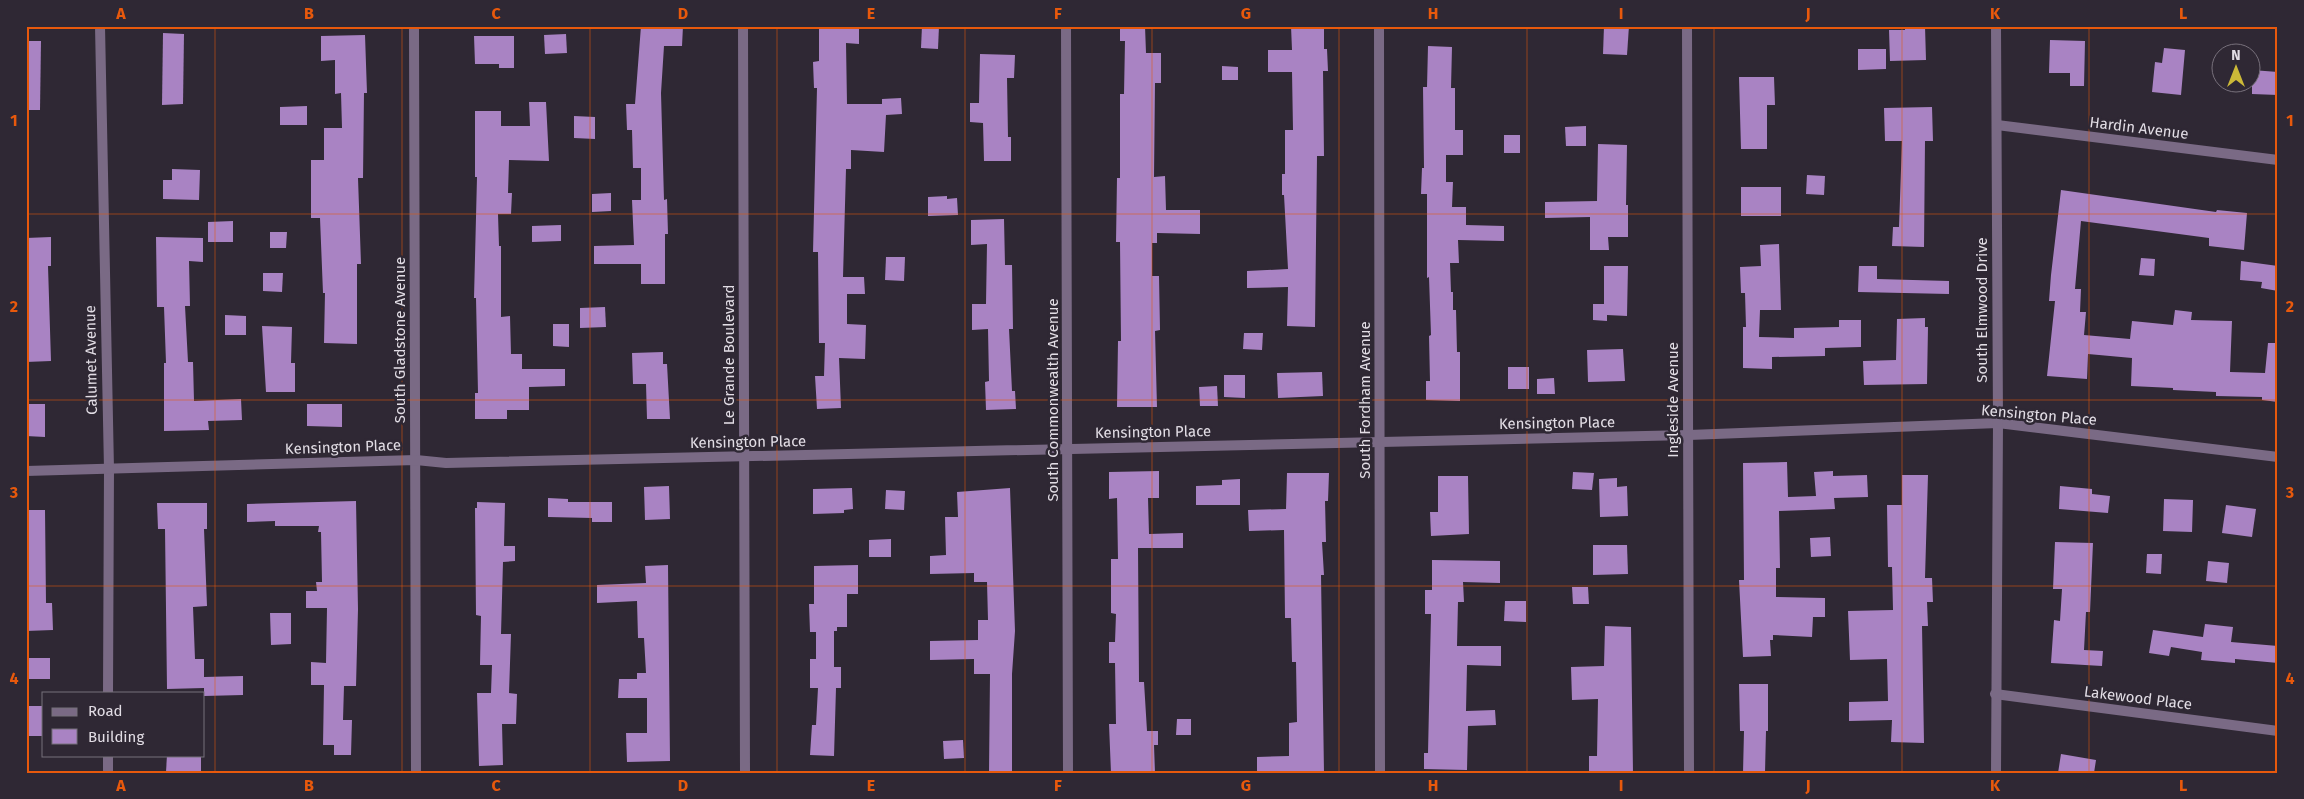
<svg xmlns="http://www.w3.org/2000/svg" width="2304" height="799" font-family="'Fira Sans',sans-serif">
<rect width="100%" height="100%" fill="#2f2834"/>
<g fill="#a983c3">
<path d="M641 26H683L682 46H664L661 93 664 200 667 199 668 234H665V284H641V264H594V246L634 245 632 200H641V168H633L632 130H627L626 104H635Z"/>
<path d="M819 26H859V44L846 43 847 104H882V99L901 98 902 114 886 115 884 152 851 150V169H846L843 277H864L865 294H847V324L866 325 865 359 839 358 841 408 817 409 815 376H824L825 343H819L818 252H813L817 88H814L813 62 819 61Z"/>
<path d="M922 26H939L938 49 921 48Z"/>
<path d="M1120 26H1145L1146 53H1161V83H1155L1154 177 1165 176 1166 210H1200V234L1157 233V243H1152V276H1159L1160 330 1155 331 1157 407H1117L1118 341H1121L1120 242H1116L1117 178H1120V94H1124L1125 41H1120Z"/>
<path d="M1291 26H1324V49H1327L1328 71H1323L1324 156H1317L1315 327 1287 326 1288 287 1247 288V271L1288 269 1284 195H1282V174H1285V130H1293L1292 72H1268V50H1292Z"/>
<path d="M1604 26H1629L1627 55 1603 54Z"/>
<path d="M1905 26H1925L1926 60 1890 61 1889 30H1905Z"/>
<path d="M163 33 184 34 183 104 162 105Z"/>
<path d="M566 34 567 53 545 54 544 35Z"/>
<path d="M365 35 367 93H364L363 178H358L361 264H357V344L324 343 325 293H323L320 218H311V160H324V128H342L341 93 335 94V60L321 61V36Z"/>
<path d="M474 36H514V68H499V64H475Z"/>
<path d="M2050 40 2085 41 2084 86H2070V73H2049Z"/>
<path d="M26 41H41L40 110H26Z"/>
<path d="M1428 46 1452 47 1451 88H1455V130H1463V155H1446V182H1453L1452 207H1466V225L1504 226V241L1458 240 1459 263H1450L1451 292H1453V310H1456L1457 352H1460V401L1426 400V381H1430L1429 336 1431 335 1429 277 1427 278V194H1421L1422 168H1424L1423 87H1427Z"/>
<path d="M2164 48 2185 50 2181 95 2152 92 2155 62 2162 63Z"/>
<path d="M1858 49H1886V69L1858 70Z"/>
<path d="M980 54 1015 55 1014 78H1007L1008 137H1011V161H984L983 123 970 122V103H979Z"/>
<path d="M1222 66 1238 67V80H1222Z"/>
<path d="M2252 70 2278 72V95L2252 94Z"/>
<path d="M1739 77H1774L1775 105H1767V149H1741Z"/>
<path d="M529 102H546L549 161 509 160 508 193H512L511 214H498L499 246H501V317L510 316 511 354H522V369H565V386L529 387V410H507V419H475V393H478L476 298H474L477 177H475V111H501V126H530Z"/>
<path d="M307 106V125H280V107Z"/>
<path d="M1932 107 1933 141H1925L1924 247 1892 246 1893 227H1899L1902 141H1885L1884 108Z"/>
<path d="M574 116 595 117V139L574 138Z"/>
<path d="M1586 126V146H1566L1565 127Z"/>
<rect x="1504" y="135" width="16" height="18"/>
<path d="M1598 144 1627 145 1626 205H1628V237H1608L1609 250H1590V217L1545 218V202L1597 201Z"/>
<path d="M172 169 200 170 199 200 163 199V180H172Z"/>
<path d="M1807 175 1825 176 1824 195 1806 194Z"/>
<rect x="1741" y="187" width="40" height="29"/>
<path d="M2061 190 2216 212 2217 210 2247 213 2244 250 2209 246V238L2081 221 2075 289H2081L2080 312H2086L2084 335 2130 339 2132 321 2173 325 2175 310 2192 312 2191 320 2232 321 2230 372 2265 373 2268 343H2278V402L2262 400V397L2216 396V392L2173 390V388L2131 386 2132 358 2088 354 2087 379 2047 376 2055 301H2049L2051 275Z"/>
<path d="M611 193V211L592 212V194Z"/>
<path d="M947 196V199L957 198 958 215 928 216V197Z"/>
<path d="M1004 219 1005 265H1012L1013 329H1009L1012 391H1015L1016 409 986 410 985 382 989 381 988 329 972 330V304H986L987 244 971 245V220Z"/>
<path d="M233 221V242H208V222Z"/>
<path d="M561 225V241L532 242V226Z"/>
<path d="M270 232H287L286 248H270Z"/>
<path d="M51 237V266H48L51 361 26 362V238Z"/>
<path d="M156 237 203 238V262L189 261 190 306H185L188 362H193L194 401 241 399 242 420 208 421 209 430 164 431V363H166L164 307H157Z"/>
<path d="M1779 244 1781 310H1760L1759 337 1794 338V328L1839 327V320H1861V347L1825 348V356L1772 357V369L1743 368V327H1746L1745 293H1741L1740 267 1761 266 1760 245Z"/>
<path d="M886 257H905L904 281 885 280Z"/>
<path d="M2141 258 2155 259 2154 276 2139 275Z"/>
<path d="M2241 261 2278 266V291L2261 288 2262 282 2240 280Z"/>
<path d="M1604 266H1628L1627 316 1607 315V321L1593 320V304H1604Z"/>
<path d="M1859 266H1877V279L1949 281V294L1858 292Z"/>
<path d="M263 273H283L282 292 263 291Z"/>
<path d="M605 307 606 327 580 328V308Z"/>
<path d="M225 315 246 316V335H225Z"/>
<path d="M1925 318V327H1928L1927 384 1864 385 1863 361 1896 360 1897 319Z"/>
<path d="M553 324H569V347L553 346Z"/>
<path d="M262 326 292 327 291 363H295V392H266Z"/>
<path d="M1244 333H1263L1262 350 1243 349Z"/>
<path d="M1623 349 1625 381 1588 382 1587 350Z"/>
<path d="M663 352V364H667L670 419H647L646 384H633L632 353Z"/>
<rect x="1508" y="367" width="21" height="22"/>
<path d="M1322 372 1323 396 1278 398 1277 373Z"/>
<path d="M1224 375H1245V398L1224 397Z"/>
<path d="M1554 378 1555 394H1537V379Z"/>
<path d="M1217 386 1218 406H1200L1199 387Z"/>
<path d="M26 404H45V437L26 436Z"/>
<path d="M307 404H342V427L307 426Z"/>
<path d="M1787 462 1788 497 1816 496 1814 472 1833 471V476L1867 475 1868 497 1834 498 1835 509 1779 511 1780 568H1776V597L1825 598V617H1813L1812 637 1773 635V640H1770L1771 656 1743 657 1739 580H1744L1743 463Z"/>
<path d="M1159 471V498H1148L1149 534 1183 533V548H1138L1139 682H1144L1147 731H1158V745H1154L1155 773H1111L1109 724H1116L1115 663H1109V642H1115L1116 614 1111 613V559H1118L1117 498 1109 499V472Z"/>
<path d="M1573 472 1594 473 1592 490 1572 489Z"/>
<path d="M1287 473H1329L1328 501H1325L1326 542H1322L1324 575H1321L1324 773H1257V757L1289 756V723L1297 722 1296 662H1292L1291 618H1285L1284 530 1249 531 1248 510 1286 509Z"/>
<path d="M1902 475H1928L1925 578H1932L1933 602H1927L1928 626H1922L1924 743 1891 742 1892 720 1849 721V702L1888 701 1887 659 1850 660 1848 611 1893 610 1892 567H1888L1887 505H1902Z"/>
<path d="M1438 476H1468L1469 534 1431 536 1430 512H1438Z"/>
<path d="M1617 478V487L1627 486 1628 516 1600 517 1599 479Z"/>
<path d="M1240 479V505H1196V486L1222 485V480Z"/>
<path d="M669 486 670 519 645 520 644 487Z"/>
<path d="M2060 486 2092 489V494L2110 496 2108 513 2059 509Z"/>
<path d="M852 488 853 509 844 510V513L813 514V489Z"/>
<path d="M1010 488 1015 631 1012 674V773H989L990 674H974V659L930 660V641L978 640V620H988L987 582H974V573L930 574V556L946 555 945 517H958L957 492Z"/>
<path d="M886 490 905 491 904 510 885 509Z"/>
<path d="M548 498 568 499V502H612V522H592V518L548 517Z"/>
<path d="M2164 499 2193 500 2192 532 2163 531Z"/>
<path d="M356 501 358 609 356 686H344L343 720H352L351 755H334V745H323L324 685H311V662L326 663 327 608H306V591H317L316 582H322L321 532H318L319 526H275V521L247 522V504Z"/>
<path d="M477 502 505 503 504 546H515V561L503 562 501 634H511L509 693 517 694 516 724H502L503 765 479 766 477 693H491L492 665H480L481 616 476 615 475 508H477Z"/>
<path d="M157 503H207V529H204L207 606 193 607 195 659H204V677L243 676V695L204 696V688L167 689 165 529H158Z"/>
<path d="M2226 505 2256 509 2252 537 2222 533Z"/>
<path d="M26 510H45L46 603H52L53 630 26 631Z"/>
<path d="M1830 537 1831 556 1811 557 1810 538Z"/>
<path d="M891 539V557H869V540Z"/>
<path d="M2055 542 2093 543 2090 612H2086L2084 650 2103 651 2102 666 2051 663 2054 620 2060 621 2062 589H2053Z"/>
<path d="M1593 545H1627L1628 574 1593 575Z"/>
<path d="M2147 554H2162L2161 574 2146 573Z"/>
<path d="M1432 560 1500 561V583L1463 582 1464 602H1458L1457 646H1501V666L1467 665 1466 711 1495 710 1496 725 1468 726 1467 770 1424 769V753H1428L1431 614H1425V590H1432Z"/>
<path d="M2208 561 2229 563 2227 583 2206 581Z"/>
<path d="M668 565 670 761 627 762 626 733H647V698H618L619 679H637V673H646L644 638H638L637 601 597 603V585L646 583 645 566Z"/>
<path d="M858 565V594H847V627H837V631H834V667H841V688H836L834 756 810 755 812 725H816L818 688H810V659H816V632H810L809 604H814V566Z"/>
<path d="M1572 587H1588L1589 604H1573Z"/>
<path d="M1505 601H1526V622L1504 621Z"/>
<path d="M270 613H291V644L271 645Z"/>
<path d="M2205 624 2233 627 2231 642 2278 646V663L2235 659V663L2201 660 2202 652 2171 647 2169 656 2149 653 2153 630 2203 637Z"/>
<path d="M1605 626 1631 627 1633 773 1589 772V756H1597L1598 699 1572 700 1571 667 1604 666Z"/>
<rect x="26" y="658" width="24" height="21"/>
<path d="M1739 684H1768V731H1766L1765 773H1743L1744 731H1740Z"/>
<rect x="26" y="706" width="18" height="30"/>
<path d="M1177 719H1191V735H1176Z"/>
<path d="M963 740 964 758 944 759 943 741Z"/>
<path d="M2061 754 2096 760 2094 773H2058Z"/>
<path d="M167 755H201V773L166 772Z"/>
</g>
<g fill="none" stroke-linecap="round" stroke-linejoin="round">
<g stroke="#7a6a85" stroke-width="10">
<path d="M100 26 109 469 108 693"/>
<path d="M414 26 416 773"/>
<path d="M743 26 745 773"/>
<path d="M1066 26 1068 773"/>
<path d="M1379 26 1380 773"/>
<path d="M1687 26 1689 773"/>
<path d="M1997 125 2278 160"/>
<path d="M26 471 416 460 446 463 1689 435 1998 423 2278 457"/>
<path d="M1995 694 2278 731"/>
<path d="M108 773V755"/>
<path d="M1996 773 1998 423 1996 26"/>
</g>
</g>
<path fill="none" stroke="#e8590c" stroke-width="1" stroke-opacity="0.55" d="M215 26V773M402 26V773M590 26V773M777 26V773M965 26V773M1152 26V773M1339 26V773M1527 26V773M1714 26V773M1902 26V773M2089 26V773M26 214H2278M26 400H2278M26 586H2278"/>
<g text-anchor="middle" dominant-baseline="central" stroke-width="5" stroke-linejoin="round" paint-order="stroke">
<g font-size="15" fill="#e2dde5" stroke="#2f2834">
<text transform="translate(2139 128) rotate(7)">Hardin Avenue</text>
<text transform="translate(1982 310) rotate(-90)">South Elmwood Drive</text>
<text transform="translate(400 340) rotate(-90)">South Gladstone Avenue</text>
<text transform="translate(729 355) rotate(-90)">Le Grande Boulevard</text>
<text transform="translate(91 360) rotate(-91)">Calumet Avenue</text>
<text transform="translate(1053 400) rotate(-90)">South Commonwealth Avenue</text>
<text transform="translate(1365 400) rotate(-90)">South Fordham Avenue</text>
<text transform="translate(1673 400) rotate(-90)">Ingleside Avenue</text>
<text transform="translate(2039 415) rotate(5)">Kensington Place</text>
<text transform="translate(1557 423) rotate(-1)">Kensington Place</text>
<text transform="translate(1153 432) rotate(-1)">Kensington Place</text>
<text transform="translate(748 442) rotate(-1)">Kensington Place</text>
<text transform="translate(343 447) rotate(-2)">Kensington Place</text>
<text transform="translate(2138 698) rotate(7)">Lakewood Place</text>
</g>
</g>
<rect width="2304" height="799" fill="none" stroke="#2f2834" stroke-width="55"/>
<rect x="42" y="692" width="162" height="65" fill="#2f2834" stroke="#77707b"/>
<rect x="52" y="708" width="25" height="8" fill="#7a6a85" stroke="#77707b"/>
<text x="88" y="716" font-size="15" fill="#e2dde5">Road</text>
<rect x="52" y="729" width="25" height="15" fill="#a983c3" stroke="#77707b"/>
<text x="88" y="742" font-size="15" fill="#e2dde5">Building</text>
<g transform="translate(2236 68)"><circle r="24" fill="#2f2834" stroke="#77707b"/>
<path d="M0-4L9 19L0 12L-9 19Z" fill="#ccb938"/>
<text y="-8" font-size="14" font-weight="bold" text-anchor="middle" fill="#e2dde5">N</text>
</g>
<rect x="28" y="28" width="2248" height="744" fill="none" stroke="#e8590c" stroke-width="2"/>
<g font-size="16" text-anchor="middle" font-weight="bold" fill="#e8590c">
<text x="121" y="19">A</text>
<text x="309" y="19">B</text>
<text x="496" y="19">C</text>
<text x="683" y="19">D</text>
<text x="871" y="19">E</text>
<text x="1058" y="19">F</text>
<text x="1246" y="19">G</text>
<text x="1433" y="19">H</text>
<text x="1621" y="19">I</text>
<text x="1808" y="19">J</text>
<text x="1995" y="19">K</text>
<text x="2183" y="19">L</text>
<text x="14" y="126">1</text>
<text x="2290" y="126">1</text>
<text x="14" y="312">2</text>
<text x="2290" y="312">2</text>
<text x="14" y="498">3</text>
<text x="2290" y="498">3</text>
<text x="14" y="684">4</text>
<text x="2290" y="684">4</text>
<text x="121" y="791">A</text>
<text x="309" y="791">B</text>
<text x="496" y="791">C</text>
<text x="683" y="791">D</text>
<text x="871" y="791">E</text>
<text x="1058" y="791">F</text>
<text x="1246" y="791">G</text>
<text x="1433" y="791">H</text>
<text x="1621" y="791">I</text>
<text x="1808" y="791">J</text>
<text x="1995" y="791">K</text>
<text x="2183" y="791">L</text>
</g>
</svg>
